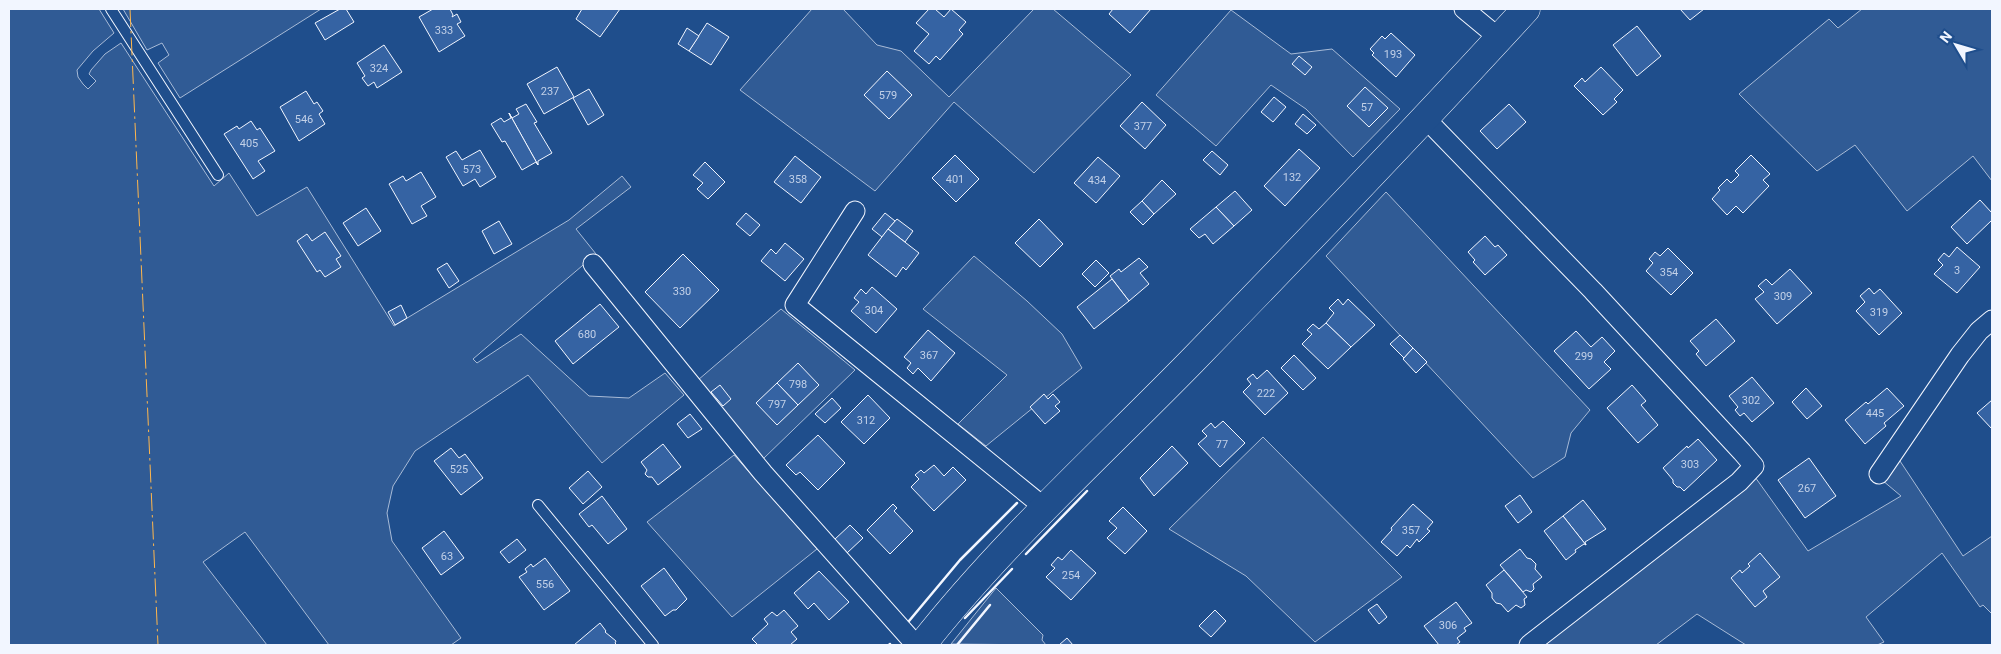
<svg xmlns="http://www.w3.org/2000/svg" width="2001" height="654" font-family="Roboto,sans-serif">
<rect width="100%" height="100%" fill="#1f4e8c"/>
<g fill="#305b95" stroke="#a8bbd7">
<path d="M9 9H99L114 33 93 51 77 70 78 77 83 84 88 89 96 81 89 74 91 70 105 54 121 43 214 186 229 173 257 216 307 187 394 326 569 220 622 176 631 187 576 229 596 254 473 359 477 363 521 334 589 396 629 398 665 373 684 395 602 463 528 375 415 451 393 486 387 513 392 541 461 638 451 645H329L245 532 203 562 267 645H9Z"/>
<path d="M123 9H321L180 98 158 63 169 55 162 43 147 50Z"/>
<path d="M812 9H843L877 45 901 51 949 97 1034 9H1053L1131 75 1034 173 954 102 875 191 740 90Z"/>
<path d="M1862 9H1992V181L1973 156 1907 211 1855 145 1817 171 1739 94 1829 19 1838 28Z"/>
<path d="M1231 10 1291 54 1332 49 1400 109 1353 157 1306 109 1271 85 1216 146 1156 95Z"/>
<path d="M1386 192 1590 410 1571 433 1565 457 1533 478 1326 256Z"/>
<path d="M974 256 1027 301 1062 334 1082 368 986 446 958 424 1007 375 923 309Z"/>
<path d="M781 309 855 370 763 459 698 380Z"/>
<path d="M1263 437 1402 577 1315 642 1246 576 1169 529Z"/>
<path d="M734 455 817 549 732 617 647 522Z"/>
<path d="M1898 458 1963 556 1992 536V614L1983 605 1980 607 1942 553 1866 617 1884 642 1877 645H1746L1697 614 1656 645H1540L1755 477 1808 551 1901 496 1882 480Z"/>
<path d="M996 588 1043 635 1042 640 1046 645 951 644Z"/>
</g>
<g fill="#3563a3" stroke="#f2f6ff">
<path d="M340 9H346L354 22 325 40 315 23Z"/>
<path d="M433 9H450L453 15 452 17 457 14 461 22 457 24 465 36 439 52 419 17Z"/>
<path d="M582 9H620L600 37 576 19Z"/>
<path d="M929 9H935L944 17 951 9 966 22 959 30 963 34 940 60 936 56 929 64 914 51 929 34 916 23Z"/>
<path d="M1113 9H1151L1130 33 1109 14Z"/>
<path d="M1680 9H1704L1690 20Z"/>
<path d="M707 23 729 37 711 65 689 51Z"/>
<path d="M1637 26 1661 56 1637 76 1613 45Z"/>
<path d="M687 28 699 36 689 51 678 44Z"/>
<path d="M1391 33 1415 55 1396 77 1372 55 1374 53 1370 49 1382 36 1385 39Z"/>
<path d="M384 45 402 72 377 88 374 82 368 86 362 78 365 76 357 63Z"/>
<path d="M1299 56 1312 67 1305 75 1292 64Z"/>
<path d="M557 67 574 97 544 114 527 84Z"/>
<path d="M1601 67 1623 90 1614 99 1617 102 1603 115 1574 86 1582 78 1585 82Z"/>
<path d="M887 71 912 95 889 119 864 95Z"/>
<path d="M1365 87 1388 108 1369 127 1347 106Z"/>
<path d="M589 89 604 115 588 125 573 98Z"/>
<path d="M306 91 314 104 317 102 323 111 319 114 325 124 299 141 280 107Z"/>
<path d="M1274 97 1286 107 1273 122 1261 112Z"/>
<path d="M1142 102 1166 125 1145 149 1120 126Z"/>
<path d="M526 104 537 122 534 123 552 153 538 161V165L509 113 512 118 519 114 516 109Z"/>
<path d="M1509 104 1526 122 1497 149 1480 131Z"/>
<path d="M509 113 538 165 536 162 522 170 505 141 502 142 491 124 501 118 504 122 511 118Z"/>
<path d="M1303 114 1316 125 1307 134 1295 124Z"/>
<path d="M251 121 257 130 260 128 275 151 258 161 265 171 253 179 224 134 237 126 239 129Z"/>
<path d="M1299 149 1320 168 1285 206 1264 186Z"/>
<path d="M480 150 496 177 480 187 475 179 463 186 446 157 456 151 462 160Z"/>
<path d="M1212 151 1228 165 1220 175 1203 160Z"/>
<path d="M955 155 979 179 956 202 932 178Z"/>
<path d="M1751 155 1770 174 1763 180 1769 186 1743 213 1736 206 1727 215 1712 199 1720 190 1718 188 1727 179 1731 183 1739 175 1735 171Z"/>
<path d="M795 156 821 177 801 203 774 182Z"/>
<path d="M1098 157 1120 176 1096 203 1074 183Z"/>
<path d="M705 162 725 182 708 199 697 189 703 183 693 175Z"/>
<path d="M421 172 436 197 421 206 427 216 412 224 389 184 403 176 406 181Z"/>
<path d="M1162 180 1176 194 1154 214 1142 201Z"/>
<path d="M1235 191 1252 210 1234 226 1216 207Z"/>
<path d="M1980 200 1992 213V220L1967 244 1951 227Z"/>
<path d="M1142 201 1154 214 1143 225 1130 212Z"/>
<path d="M1216 207 1234 226 1213 244 1205 234 1199 238 1190 229Z"/>
<path d="M366 208 381 231 358 246 343 223Z"/>
<path d="M746 213 760 225 750 236 736 224Z"/>
<path d="M885 213 895 221 882 237 872 229Z"/>
<path d="M897 219 913 231 905 242 888 229Z"/>
<path d="M1039 219 1063 244 1040 267 1015 243Z"/>
<path d="M499 221 512 244 494 254 482 231Z"/>
<path d="M888 229 919 253 906 270 903 267 896 277 868 255Z"/>
<path d="M325 232 341 256 336 259 341 267 325 277 320 270 317 272 297 241 307 234 312 241Z"/>
<path d="M1485 236 1495 247 1498 245 1507 255 1485 275 1473 262 1475 260 1468 252Z"/>
<path d="M785 243 804 259 785 281 761 261 771 249 776 254Z"/>
<path d="M1957 247 1980 267 1957 293 1934 274 1943 265 1938 260 1944 253 1949 257Z"/>
<path d="M1668 248 1693 273 1671 295 1646 271 1653 263 1649 259 1655 252 1660 256Z"/>
<path d="M683 254 719 290 680 328 645 292Z"/>
<path d="M1139 258 1148 267 1140 273 1149 284 1129 301 1110 276 1119 269 1121 272Z"/>
<path d="M1096 260 1109 273 1095 287 1082 274Z"/>
<path d="M447 263 459 281 449 288 437 269Z"/>
<path d="M1790 269 1812 293 1777 324 1755 299 1764 292 1758 286 1766 279 1772 285Z"/>
<path d="M1112 279 1129 301 1094 329 1077 307Z"/>
<path d="M872 287 897 309 876 333 851 311 859 302 854 298 861 289 866 294Z"/>
<path d="M1869 288 1874 294 1880 289 1902 313 1879 335 1856 311 1865 302 1860 296Z"/>
<path d="M1338 299 1343 305 1348 299 1375 325 1351 347 1326 323 1334 313 1329 308Z"/>
<path d="M600 304 619 327 573 364 555 341Z"/>
<path d="M401 305 407 318 395 325 388 312Z"/>
<path d="M1716 319 1735 341 1706 366 1696 354 1699 351 1690 341Z"/>
<path d="M1326 323 1351 347 1328 369 1302 344 1312 334 1307 330 1313 324 1319 329Z"/>
<path d="M928 330 955 353 931 381 918 368 913 374 907 368 911 363 904 357Z"/>
<path d="M1576 331 1591 347 1602 337 1615 351 1604 362 1611 369 1589 389 1554 351Z"/>
<path d="M1400 335 1413 348 1404 358 1390 344Z"/>
<path d="M1413 348 1427 362 1416 373 1403 359Z"/>
<path d="M1294 355 1316 378 1303 390 1281 368Z"/>
<path d="M798 363 819 385 798 405 777 383Z"/>
<path d="M1267 370 1288 393 1265 415 1243 392 1251 384 1247 379 1253 374 1257 379Z"/>
<path d="M1752 377 1774 403 1752 422 1744 413 1740 416 1735 410 1738 407 1729 396Z"/>
<path d="M777 383 798 405 777 425 756 403Z"/>
<path d="M720 385 731 399 723 406 711 392Z"/>
<path d="M1632 385 1646 401 1641 405 1658 425 1638 443 1607 408Z"/>
<path d="M1806 388 1822 406 1807 419 1792 402Z"/>
<path d="M1887 388 1904 406 1884 423 1886 426 1865 444 1845 420 1866 402 1868 404Z"/>
<path d="M1044 394 1048 399 1053 394 1060 402 1055 406 1060 411 1045 424 1030 407Z"/>
<path d="M868 395 890 418 864 444 841 422Z"/>
<path d="M832 398 841 408 825 423 815 414Z"/>
<path d="M1992 400V429L1977 413Z"/>
<path d="M690 414 702 429 688 438 677 424Z"/>
<path d="M1223 421 1245 443 1220 467 1198 444 1207 436 1202 431 1211 423 1215 428Z"/>
<path d="M818 435 845 463 818 490 800 472 796 475 786 465Z"/>
<path d="M1698 439 1717 460 1684 491 1680 487H1677L1673 483V480L1663 468 1687 446 1688 448Z"/>
<path d="M663 444 681 467 658 485 652 477H648L645 474 647 470 641 462Z"/>
<path d="M1172 446 1188 463 1154 496 1140 478Z"/>
<path d="M451 448 459 458 465 454 483 478 461 495 434 461Z"/>
<path d="M1809 458 1836 496 1805 518 1778 480Z"/>
<path d="M934 465 944 476 953 467 966 480 934 511 911 487 919 479 915 475 921 470 924 473Z"/>
<path d="M588 471 602 487 583 504 569 488Z"/>
<path d="M1520 495 1532 512 1518 523 1505 506Z"/>
<path d="M602 496 627 529 608 544 592 525 589 527 579 514Z"/>
<path d="M1583 500 1606 529 1585 542 1586 545 1563 516Z"/>
<path d="M893 504 897 508 894 511 913 531 890 554 867 530Z"/>
<path d="M1413 504 1433 522 1427 529 1430 531 1419 542 1417 539 1410 548 1407 545 1397 556 1381 542 1392 530 1391 528Z"/>
<path d="M1123 507 1147 531 1125 554 1107 538 1117 528 1109 521Z"/>
<path d="M1563 516 1586 545 1584 544 1575 550 1576 552 1566 560 1544 531Z"/>
<path d="M850 525 863 538 847 553 834 540Z"/>
<path d="M444 531 464 558 441 575 422 548Z"/>
<path d="M517 539 526 550 509 563 500 552Z"/>
<path d="M1520 549 1527 558 1531 559 1536 564 1535 569 1542 577 1533 584 1534 589 1531 592 1526 590 1523 592 1500 565Z"/>
<path d="M1071 550 1096 573 1071 600 1046 577 1055 568 1051 565 1058 557 1062 560Z"/>
<path d="M1760 553 1780 577 1763 591 1767 597 1755 607 1731 578 1740 570 1742 573 1750 566 1748 564Z"/>
<path d="M545 558 570 591 544 610 519 577 527 572 525 569 531 564 533 567Z"/>
<path d="M664 568 687 599 676 610H673L665 616 641 586Z"/>
<path d="M1504 570 1527 597 1524 599 1525 605 1521 608 1516 605 1508 612 1501 604 1496 603 1492 598V593L1486 585Z"/>
<path d="M819 571 849 602 829 620 814 603 808 609 794 593Z"/>
<path d="M1456 602 1472 623 1464 628 1466 631 1457 638 1460 642 1456 645H1439L1424 626Z"/>
<path d="M1377 604 1387 617 1379 624 1368 610Z"/>
<path d="M784 610 798 626 791 632 797 639 790 645H758L752 639 768 624 764 619 772 612 777 616Z"/>
<path d="M1215 610 1226 621 1211 637 1199 626Z"/>
<path d="M600 623 606 631 605 632 616 641 615 643 617 645H574Z"/>
<path d="M1067 638 1073 645H1059Z"/>
</g>
<g fill="none" stroke-linecap="round" stroke-linejoin="round">
<defs>
<g id="lane">
<path d="M111 9 218 175"/>
<path d="M538 505 653 645"/>
</g>
<g id="street">
<path d="M1464 9 1499 38"/>
<path d="M1425 118 1593 291 1742 452 1754 466 1739 482 1529 645"/>
<path d="M855 211 795 305 1045 508"/>
<path d="M593 264 763 473 916 645"/>
<path d="M1879 474 1960 355 1979 331 1992 320"/>
</g>
<path id="secondary" d="M922 645C1003 542 1101 454 1192 361 1305 245 1417 128 1526 9"/>
</defs>
<use href="#lane" stroke="#f2f6ff" stroke-width="12"/>
<use href="#street" stroke="#f2f6ff" stroke-width="21"/>
<use href="#secondary" stroke="#f2f6ff" stroke-width="29"/>
<use href="#lane" stroke="#1f4e8c" stroke-width="10"/>
<use href="#street" stroke="#1f4e8c" stroke-width="19"/>
<use href="#secondary" stroke="#1f4e8c" stroke-width="28"/>
<g stroke="#f2f6ff" stroke-width="2.5">
<path d="M1026 554 1087 491"/>
<path d="M965 618 1012 569"/>
<path d="M909 621 960 560 1017 503"/>
<path d="M889 645 890 644"/>
<path d="M957 645 990 605"/>
</g>
<path stroke="#ffb74d" stroke-width="1" stroke-dasharray="18 4 2.5 4" stroke-linecap="butt" d="M130 9 158 645"/>
</g>
<g text-anchor="middle" dominant-baseline="central" stroke-width="4" stroke-linejoin="round" paint-order="stroke">
<g font-size="11" fill="#c3d1e8">
<text x="444" y="30">333</text>
<text x="1393" y="54">193</text>
<text x="379" y="68">324</text>
<text x="550" y="91">237</text>
<text x="888" y="95">579</text>
<text x="1367" y="107">57</text>
<text x="304" y="119">546</text>
<text x="1143" y="126">377</text>
<text x="249" y="143">405</text>
<text x="472" y="169">573</text>
<text x="1292" y="177">132</text>
<text x="798" y="179">358</text>
<text x="955" y="179">401</text>
<text x="1097" y="180">434</text>
<text x="1957" y="270">3</text>
<text x="1669" y="272">354</text>
<text x="682" y="291">330</text>
<text x="1783" y="296">309</text>
<text x="874" y="310">304</text>
<text x="1879" y="312">319</text>
<text x="587" y="334">680</text>
<text x="929" y="355">367</text>
<text x="1584" y="356">299</text>
<text x="798" y="384">798</text>
<text x="1266" y="393">222</text>
<text x="1751" y="400">302</text>
<text x="777" y="404">797</text>
<text x="1875" y="413">445</text>
<text x="866" y="420">312</text>
<text x="1222" y="444">77</text>
<text x="1690" y="464">303</text>
<text x="459" y="469">525</text>
<text x="1807" y="488">267</text>
<text x="1411" y="530">357</text>
<text x="447" y="556">63</text>
<text x="1071" y="575">254</text>
<text x="545" y="584">556</text>
<text x="1448" y="625">306</text>
</g>
</g>
<rect width="2001" height="654" fill="none" stroke="#f2f6ff" stroke-width="20"/>
<g transform="translate(1956 45) rotate(308)" stroke="#1f4e8c" stroke-width="4" paint-order="stroke">
<path d="M0-4L9 19L0 12L-9 19Z" fill="#f2f6ff"/>
<text y="-8" font-size="14" font-weight="bold" text-anchor="middle" fill="#f2f6ff">N</text>
</g>
</svg>
